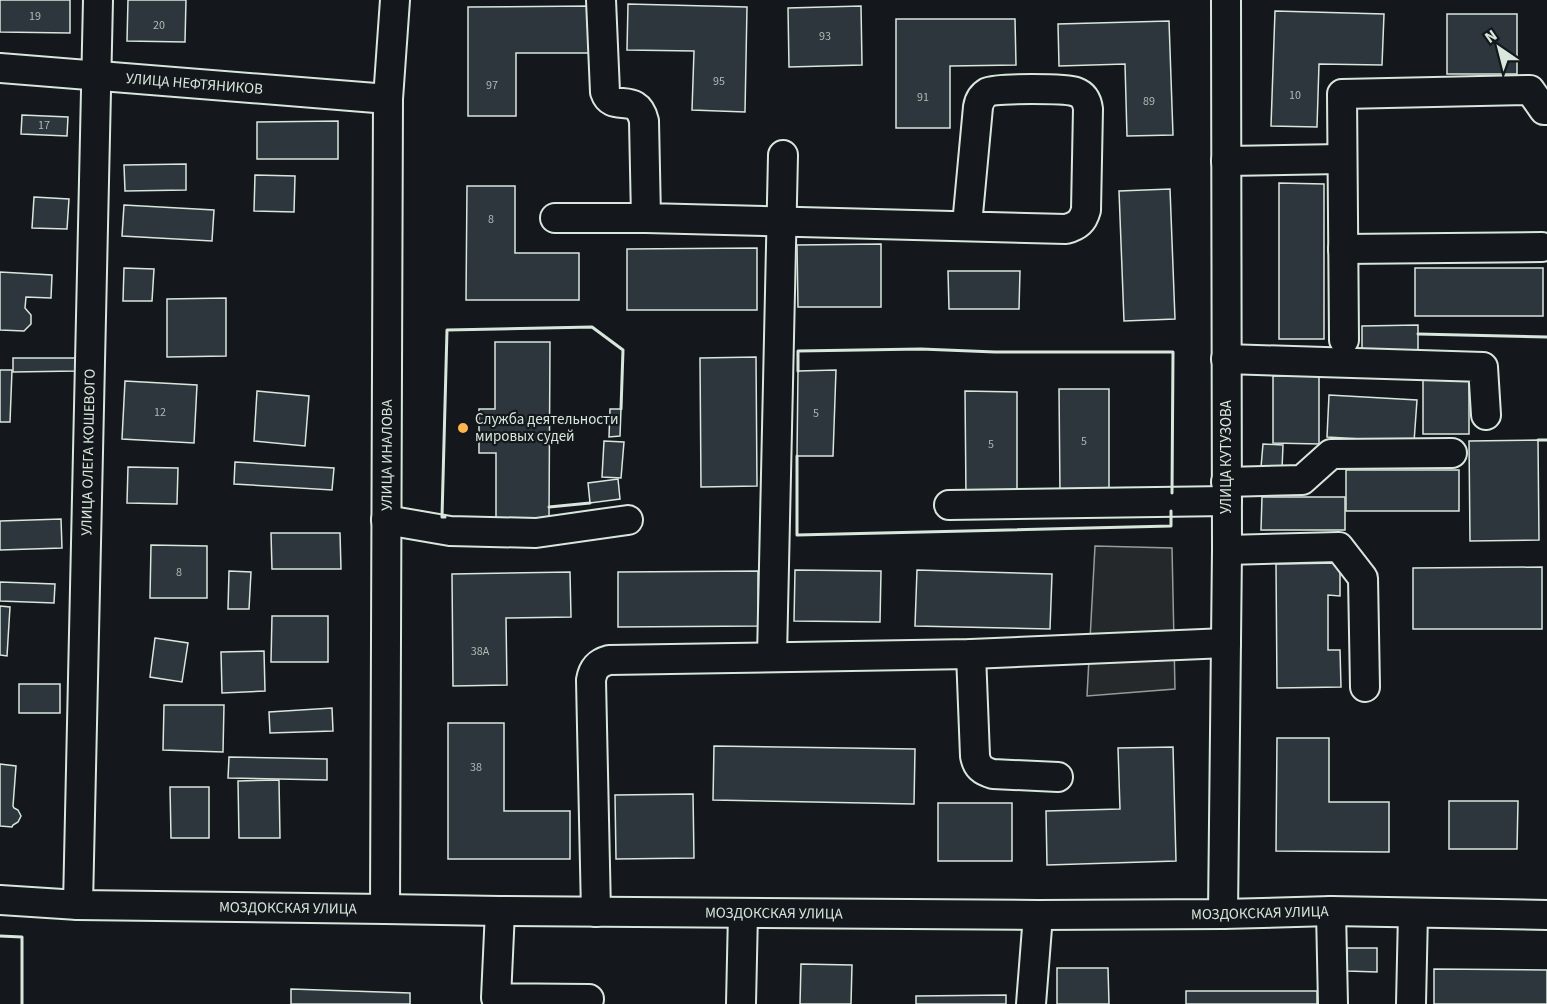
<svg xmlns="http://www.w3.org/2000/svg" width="1547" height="1004" font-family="'Source Sans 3',sans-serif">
<rect width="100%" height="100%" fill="#14181c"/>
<path fill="#24282b" stroke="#939e99" stroke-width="1.5" d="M1095 546 1172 548 1175 689 1087 696Z"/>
<g fill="#2c363c" stroke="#d8e6dc" stroke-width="1.5">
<path d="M0 0H70V33L0 32Z"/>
<path d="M128 0H186L185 42 127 41Z"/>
<path d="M628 4 747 7 745 112 692 110 694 51 627 50Z"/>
<path d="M589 6V53H516V116H468V7Z"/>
<path d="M861 6 862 65 789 67 788 8Z"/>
<path d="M1275 11 1384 14 1382 65 1319 64 1317 127 1271 126Z"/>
<rect x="1447" y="14" width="70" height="60"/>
<path d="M896 19H1015L1016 65 950 66V128H896Z"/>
<path d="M1169 21 1173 135 1127 136 1125 64 1059 66 1058 24Z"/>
<path d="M22 115 68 117 67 136 21 134Z"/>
<path d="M338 121V159H257V122Z"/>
<path d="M186 164V190L125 191 124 165Z"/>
<path d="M255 175 295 176 294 212 254 211Z"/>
<path d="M1279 183 1324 184V339H1279Z"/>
<path d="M467 186H515V253H579V300H466Z"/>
<path d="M1170 189 1175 319 1124 321 1119 191Z"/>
<path d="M34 197 69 199 67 229 32 228Z"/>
<path d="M124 205 214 210 212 241 122 236Z"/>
<path d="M881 244V307H798L797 245Z"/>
<path d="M757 248V310H627V249Z"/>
<path d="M124 268 154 269 152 301H123Z"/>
<rect x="1415" y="268" width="128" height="48"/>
<path d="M948 271H1020L1019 309H949Z"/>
<path d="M0 272 52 275 51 298 26 297 25 308 31 315V324L24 331 0 330Z"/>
<path d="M226 298V356L167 357V299Z"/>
<path d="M1418 325V353H1362V326Z"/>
<path d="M495 342H550L549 520H496V453H479V409H495Z"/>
<path d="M756 357 757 486 701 487 700 358Z"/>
<path d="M13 358H76V371L13 372Z"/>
<path d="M0 370H12L10 422H0Z"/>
<path d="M836 370 833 456H797L798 371Z"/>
<path d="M1273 376H1319V444L1273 443Z"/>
<rect x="1423" y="376" width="46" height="58"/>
<path d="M125 381 197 385 194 443 122 439Z"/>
<path d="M1059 389H1109V493H1060Z"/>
<path d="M257 391 309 396 305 446 254 441Z"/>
<path d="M965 391 1017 392V496H966Z"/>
<path d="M1329 395 1417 400 1414 442 1327 437Z"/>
<path d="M610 409H621L620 436 609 437Z"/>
<path d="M1538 440 1539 540 1470 541 1469 441Z"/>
<path d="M604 441 624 442 621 478 602 477Z"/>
<path d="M1263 444 1283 445 1282 469 1261 467Z"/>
<path d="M235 462 334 468 332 490 234 484Z"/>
<path d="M128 467 178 468 177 504 127 503Z"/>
<rect x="1346" y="470" width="113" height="41"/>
<path d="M618 479 620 499 590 503 588 483Z"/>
<path d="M1262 497H1345V530H1261Z"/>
<path d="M61 519 62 548 0 550V521Z"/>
<path d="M271 533H340L341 569H272Z"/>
<path d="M151 545 207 546V598H150Z"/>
<path d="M1340 563V596L1328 595V650H1340L1341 687 1277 688 1276 564Z"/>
<path d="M1542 567V629H1413V568Z"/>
<path d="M795 570 881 571 880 622 794 621Z"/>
<path d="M917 570 1052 574 1050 629 915 626Z"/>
<path d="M229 571 251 572 249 609H228Z"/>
<path d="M758 571V626L618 627V572Z"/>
<path d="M570 572 571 617 506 618 507 685 453 686 452 574Z"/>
<path d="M0 582 55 584 54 603 0 601Z"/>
<path d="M0 606 10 607 7 656 0 655Z"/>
<path d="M272 616H328V662H271Z"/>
<path d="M155 638 188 643 182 682 150 677Z"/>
<path d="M264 651 265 691 222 693 221 652Z"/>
<rect x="19" y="684" width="41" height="29"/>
<path d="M164 705H224L223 752 163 750Z"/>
<path d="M332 708 333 731 270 733 269 712Z"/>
<path d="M448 723H504V811H570V859H448Z"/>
<path d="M1277 738H1329V802H1389V852L1276 851Z"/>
<path d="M714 746 915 749 914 804 713 800Z"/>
<path d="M1173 747 1176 861 1047 865 1046 811 1120 809 1118 748Z"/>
<path d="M229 757 327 759V780L228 778Z"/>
<path d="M0 764 16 766 13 806 14 808 18 810 21 816 18 822 13 825 12 827 0 826Z"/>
<path d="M279 780 280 838H239L238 781Z"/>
<path d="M170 787H209V838H171Z"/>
<path d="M693 794 694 858 616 859 615 795Z"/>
<path d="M1449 801H1518L1517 849H1449Z"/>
<rect x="938" y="803" width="74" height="58"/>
<path d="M1347 948H1377V972L1347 971Z"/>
<path d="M801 964 852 965 851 1004H800Z"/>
<path d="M1057 968H1108L1109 1004H1057Z"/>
<path d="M1434 969 1547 970V1004H1434Z"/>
<path d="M291 989 410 993V1004H291Z"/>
<rect x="1186" y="991" width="131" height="13"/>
<path d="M1006 995V1004H916V996Z"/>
</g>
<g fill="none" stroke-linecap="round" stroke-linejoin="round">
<defs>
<g id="minor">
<path d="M601 0 605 92C612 114 637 90 644 121L646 218 1066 229C1078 226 1083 221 1086 210L1088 109C1087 101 1084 95 1076 92 1066 88 997 88 988 92 981 96 979 101 978 107L967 225"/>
<path id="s1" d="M0 68 388 99"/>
<path d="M1226 161 1341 159"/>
<path d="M555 218H646"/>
<path d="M1343 249 1542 247"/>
<path d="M1344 340 1342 94 1530 90 1544 110H1547"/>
<path d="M1226 359 1483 367 1486 415"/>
<path d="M1226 482 1302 480 1331 454 1452 453"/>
<path d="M949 505 1227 501"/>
<path d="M386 520 450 531 536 533 628 520"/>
<path d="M1227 550 1339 547 1363 578 1365 687"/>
<path d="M971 654 975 756C977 767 982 771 993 774L1058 777"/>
<path d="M772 657 783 155"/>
<path id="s2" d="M0 900 78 905 385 909 500 911 1038 915 1223 914 1331 911 1547 915"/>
<path id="s3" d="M78 905 98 0"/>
<path id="s4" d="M385 909 388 99 395 0"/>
<path d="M500 911 496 998 589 999"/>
<path d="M1331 911 1333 1004"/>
<path d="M596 912 591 680C593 668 598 663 609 660L971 654 1226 643"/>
<path d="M1223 914 1227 550 1226 0"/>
<path d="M741 1004 743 913"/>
<path d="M1031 1004 1038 915"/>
<path d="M1411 1004 1413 913"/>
</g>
</defs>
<use href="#minor" stroke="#d8e6dc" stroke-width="32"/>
<use href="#minor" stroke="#14181c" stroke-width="28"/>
<g stroke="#d8e6dc" stroke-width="3">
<path d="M1418 334 1547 337"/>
<path d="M798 371V351L921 349 995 352H1173L1172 493"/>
<path d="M1538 440H1547"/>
<path d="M797 456V535L1171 526V511"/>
<path d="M549 507 590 503"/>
<path d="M445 517H442L447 330 592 327 623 350 621 409"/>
<path d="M0 936 22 937V1004"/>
</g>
</g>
<circle fill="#ffb74d" stroke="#14181c" stroke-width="2" cx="463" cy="428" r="6"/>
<g text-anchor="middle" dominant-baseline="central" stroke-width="4.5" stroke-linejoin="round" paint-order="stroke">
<g font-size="12" fill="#adbab4">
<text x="35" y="16">19</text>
<text x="159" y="25">20</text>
<text x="825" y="36">93</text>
<text x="719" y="81">95</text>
<text x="492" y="85">97</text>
<text x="1295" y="95">10</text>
<text x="923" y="97">91</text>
<text x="1149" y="101">89</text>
<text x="44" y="125">17</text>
<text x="491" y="219">8</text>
<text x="160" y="412">12</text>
<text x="816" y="413">5</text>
<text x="1084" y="441">5</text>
<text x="991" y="444">5</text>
<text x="179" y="572">8</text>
<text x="480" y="651">38А</text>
<text x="476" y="767">38</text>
</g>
<g font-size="15" fill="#d8e6dc" stroke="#14181c">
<text stroke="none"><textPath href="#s1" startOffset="195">УЛИЦА НЕФТЯНИКОВ</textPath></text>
<text stroke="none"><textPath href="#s3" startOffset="453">УЛИЦА ОЛЕГА КОШЕВОГО</textPath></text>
<text stroke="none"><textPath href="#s4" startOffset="454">УЛИЦА ИНАЛОВА</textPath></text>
<text transform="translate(1226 457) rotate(-90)">УЛИЦА КУТУЗОВА</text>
<text stroke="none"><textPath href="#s2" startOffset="288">МОЗДОКСКАЯ УЛИЦА</textPath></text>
<text stroke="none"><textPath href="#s2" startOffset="774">МОЗДОКСКАЯ УЛИЦА</textPath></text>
<text stroke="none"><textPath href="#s2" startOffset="1260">МОЗДОКСКАЯ УЛИЦА</textPath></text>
</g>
<g font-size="15" fill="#d8e6dc" stroke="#14181c" text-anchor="start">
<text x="475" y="419">Служба деятельности<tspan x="475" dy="17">мировых судей</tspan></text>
</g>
</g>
<g transform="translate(1499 48) rotate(325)" stroke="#14181c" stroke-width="4.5" paint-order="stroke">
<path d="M0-4.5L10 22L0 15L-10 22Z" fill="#d8e6dc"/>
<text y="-9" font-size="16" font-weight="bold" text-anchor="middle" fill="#d8e6dc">N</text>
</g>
</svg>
